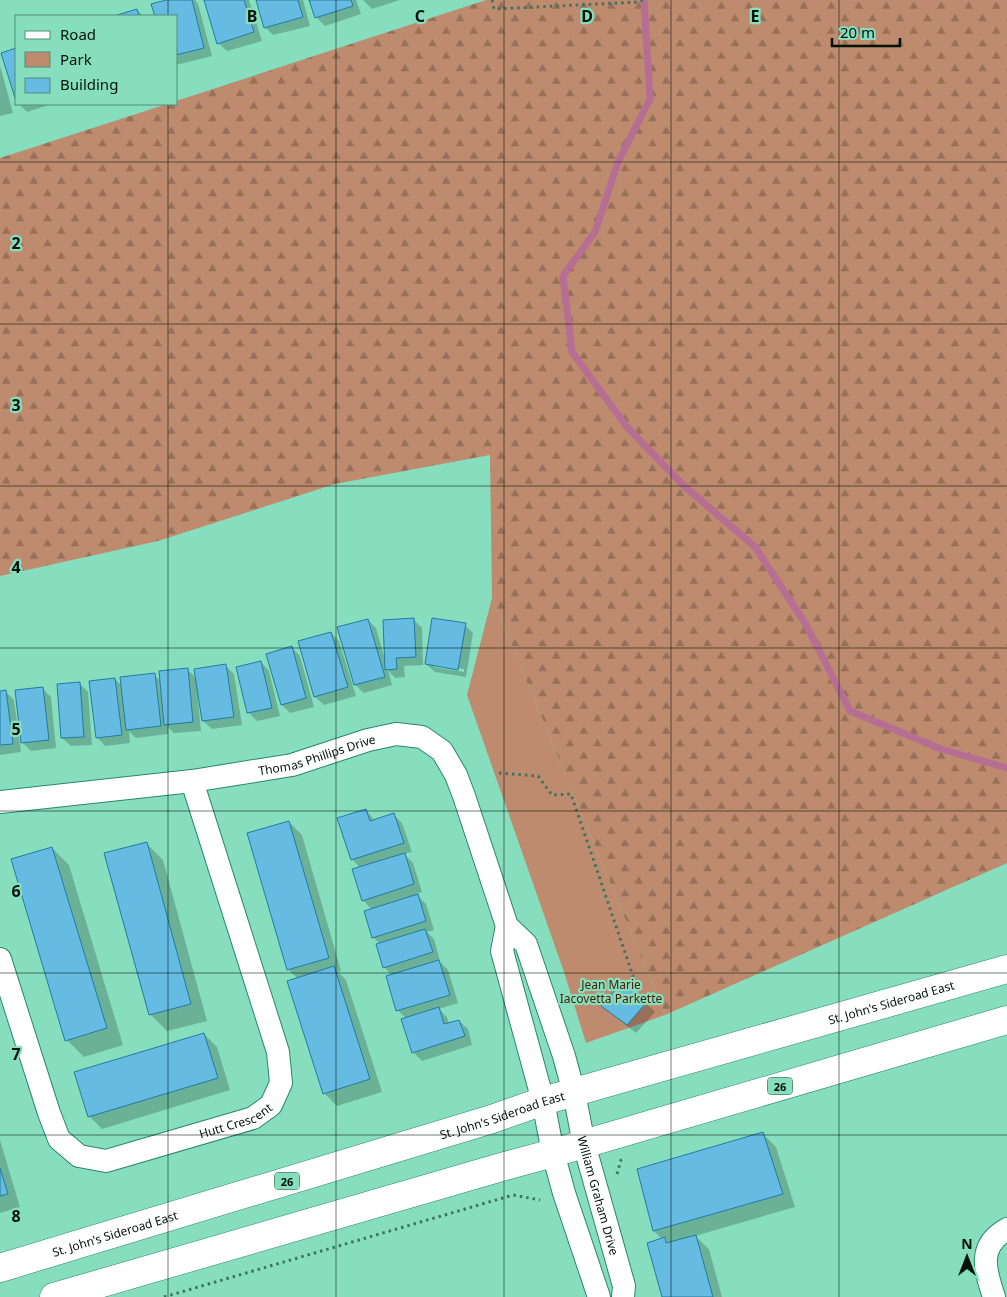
<svg xmlns="http://www.w3.org/2000/svg" width="1007" height="1297" font-family="'Noto Sans',sans-serif">
<defs>
<pattern id="forest-firs" width="22" height="20" patternUnits="userSpaceOnUse" patternTransform="scale(1.25)"><rect width="22" height="20" fill="#be8b6e"/><path d="M5 1l3.5 6h-7zM16 11l3.5 6h-7z" fill="#987059"/></pattern>
</defs>
<rect width="100%" height="100%" fill="#86debf"/>
<path fill="#be8b6e" d="M492 598 665 1015 586 1043 564 972 467 695Z"/>
<path fill="url(#forest-firs)" d="M486 0H1007V863L665 1015 492 598 490 455 335 484 158 541 0 576V158L167 104H176V101Z"/>
<g fill="#0003" fill-rule="evenodd">
<path d="M171 0H195L198 4 212 56 176 65V16H156L153 5Z"/>
<path d="M205 0H249L262 41 227 51 218 43Z"/>
<path d="M257 0H303L310 26 273 35 265 27Z"/>
<path d="M311 0H356L361 14 325 26 316 17Z"/>
<path d="M363 0H400L372 9Z"/>
<path d="M137 10 143 16H118Z"/>
<path d="M0 67 1 69 13 113 0 116Z"/>
<path d="M19 104H52L27 112Z"/>
<path d="M413 619 422 628 423 665 404 666 405 677 395 678 388 670 392 685 364 693 355 685 368 620 376 628 385 660Z"/>
<path d="M465 625 473 633 466 677 435 672 426 664ZM434 664 464 669V672L434 667Z"/>
<path d="M331 633 339 641 356 696 324 705 315 697 299 642Z"/>
<path d="M292 648 300 656 314 707 290 713 282 705Z"/>
<path d="M261 662 269 671 280 716 257 721 249 713 238 668Z"/>
<path d="M226 666 234 674 242 725 212 729 203 721 200 699 198 700 201 731 174 733 168 727V734L136 738 129 731 130 743 105 746 97 737 115 679 123 687 154 675 161 681 188 670 197 679Z"/>
<path d="M79 683 88 692 92 745 71 746 62 738Z"/>
<path d="M42 688 51 697 56 748 31 751 22 742Z"/>
<path d="M0 692H6L14 700 21 752 0 755Z"/>
<path d="M366 810 375 821 394 815 402 823 412 852 404 854 413 863 422 892 416 894 426 904 434 930 427 932 434 939 440 961H439L448 970 458 1003 439 1009 447 1017 449 1024 459 1021 468 1029 472 1045 422 1061 413 1052 406 1019 398 1010 393 976 384 967 380 944 373 937 372 910 363 900 360 868 352 859Z"/>
<path d="M289 822 302 835 341 971 338 972 346 980 382 1092 337 1106 324 1093 298 979 288 969Z"/>
<path d="M146 843 163 860 207 1021 167 1031 150 1014Z"/>
<path d="M52 848 69 865 123 1045 84 1057 67 1040Z"/>
<path d="M622 984 646 1003 655 1012 636 1033 612 1014 603 1006Z"/>
<path d="M204 1034 217 1047 230 1090 102 1129 89 1116Z"/>
<path d="M763 1134 776 1147 795 1207 695 1236 709 1249 722 1297H663L662 1239 654 1231 639 1170Z"/>
<path d="M0 1140 20 1207 0 1213Z"/>
</g>
<g fill="none" stroke-linecap="round" stroke-linejoin="round">
<path stroke="#b66f92" stroke-width="7" d="M644 0 650 99 618 162 595 232 563 276 572 352 627 427 682 484 755 547 805 623 850 711 941 749 1007 768"/>
</g>
<g fill="#66bbe2" stroke="#237b9f">
<path d="M166 0H192L204 48 176 55V16H155L151 4Z"/>
<path d="M204 0H244L254 32 217 44Z"/>
<path d="M256 0H298L303 17 264 28Z"/>
<path d="M309 0H351L353 6 315 18Z"/>
<path d="M137 9 139 16H114Z"/>
<path d="M16 48V101L1 53Z"/>
<path d="M414 618 416 657 396 658 397 669 385 670 383 620Z"/>
<path d="M432 618 466 623 458 670 425 664Z"/>
<path d="M368 619 385 677 354 685 337 627Z"/>
<path d="M331 632 348 687 314 697 298 641Z"/>
<path d="M292 646 306 698 281 705 266 654Z"/>
<path d="M261 661 272 708 247 713 236 667Z"/>
<path d="M226 664 234 717 202 721 194 669Z"/>
<path d="M188 668 193 722 164 725 159 671Z"/>
<path d="M155 673 161 726 126 730 120 677Z"/>
<path d="M115 678 122 735 96 738 89 681Z"/>
<path d="M80 682 84 737 61 738 57 684Z"/>
<path d="M43 687 49 740 21 743 15 690Z"/>
<path d="M6 690 13 744 0 745V691Z"/>
<path d="M366 809 370 821 394 813 404 843 351 860 337 818Z"/>
<path d="M289 821 329 958 287 970 247 833Z"/>
<path d="M147 842 191 1004 149 1015 104 853Z"/>
<path d="M52 847 107 1028 65 1041 11 859Z"/>
<path d="M405 853 414 884 362 901 352 869Z"/>
<path d="M418 894 426 921 372 938 364 911Z"/>
<path d="M425 929 433 952 383 968 376 944Z"/>
<path d="M439 960 450 995 396 1011 386 976Z"/>
<path d="M334 966 370 1079 323 1094 287 981Z"/>
<path d="M622 982 647 1002 627 1025 601 1006Z"/>
<path d="M439 1007 444 1024 459 1020 465 1036 412 1053 401 1019Z"/>
<path d="M204 1033 218 1078 88 1117 74 1072Z"/>
<path d="M763 1132 783 1194 653 1231 637 1169Z"/>
<path d="M0 1168 8 1194 0 1196Z"/>
<path d="M696 1235 713 1297H662L647 1243 665 1237 666 1243Z"/>
</g>
<g fill="none" stroke-linecap="round" stroke-linejoin="round">
<defs>
<g id="minor">
<path id="s1" d="M0 802 192 781 292 765 368 740 396 734 422 737 442 751 456 775 464 796 507 926 526 944 564 1056 574 1093 584 1144 624 1286 623 1297"/>
<path d="M507 926 502 951 543 1101 553 1153 564 1193 599 1297"/>
<path id="s2" d="M0 959 49 1113 59 1139 79 1156 106 1161 253 1118 271 1105 281 1083 278 1052 192 781"/>
<path d="M994 1297C985 1270 977 1246 1007 1229"/>
</g>
<g id="primary">
<path id="s3" d="M0 1268 492 1119 543 1101 1007 969"/>
<path d="M54 1297 505 1166 553 1153 1007 1020"/>
</g>
</defs>
<use href="#minor" stroke="#29876b" stroke-width="24"/>
<use href="#primary" stroke="#29876b" stroke-width="29"/>
<g stroke="#3f7360" stroke-width="3" stroke-dasharray="2.5 4" stroke-linecap="butt">
<path d="M492 0 494 9 639 2 643 0"/>
<path d="M499 773 538 776 552 795 571 794 633 976 629 988"/>
<path d="M617 1174 621 1160 623 1159"/>
<path d="M164 1297 513 1195 540 1200"/>
</g>
<use href="#minor" stroke="#fff" stroke-width="22"/>
<use href="#primary" stroke="#fff" stroke-width="28"/>
</g>
<path fill="none" stroke="#00130b" stroke-width="1" stroke-opacity="0.55" d="M168 0V16M336 0V1297M504 0V1297M671 0V1297M839 0V1297M168 104V1297M0 162H1007M0 324H1007M0 486H1007M0 648H1007M0 811H1007M0 973H1007M0 1135H1007"/>
<g text-anchor="middle" dominant-baseline="central" stroke-width="4.5" stroke-linejoin="round" paint-order="stroke">
<g fill="#86debf" stroke="#285041" stroke-width="1">
<rect x="767.5" y="1077.5" width="25" height="17" rx="4"/>
<rect x="274.5" y="1172.5" width="25" height="17" rx="4"/>
</g>
<g font-size="11" font-weight="bold" fill="#00130b">
<text x="780" y="1086">26</text>
<text x="287" y="1181">26</text>
</g>
<g font-size="12" fill="#00130b" stroke="#86debf">
<text stroke="none"><textPath href="#s1" startOffset="321">Thomas Phillips Drive</textPath></text>
<text stroke="none"><textPath href="#s3" startOffset="930">St. John's Sideroad East</textPath></text>
<text stroke="none"><textPath href="#s3" startOffset="525">St. John's Sideroad East</textPath></text>
<text stroke="none"><textPath href="#s2" startOffset="379">Hutt Crescent</textPath></text>
<text stroke="none"><textPath href="#s1" startOffset="929">William Graham Drive</textPath></text>
<text stroke="none"><textPath href="#s3" startOffset="120">St. John's Sideroad East</textPath></text>
</g>
<g font-size="12" fill="#4c2002" stroke="#86debf">
<text x="611" y="984">Jean Marie<tspan x="611" dy="14">Iacovetta Parkette</tspan></text>
</g>
</g>
<g font-size="16" text-anchor="middle" font-weight="bold" fill="#00130b" stroke="#86debf" stroke-width="4.5" stroke-linejoin="round" paint-order="stroke">
<text x="252" y="22">B</text>
<text x="420" y="22">C</text>
<text x="587" y="22">D</text>
<text x="755" y="22">E</text>
<text x="16" y="249">2</text>
<text x="16" y="411">3</text>
<text x="16" y="573">4</text>
<text x="16" y="735">5</text>
<text x="16" y="897">6</text>
<text x="16" y="1060">7</text>
<text x="16" y="1222">8</text>
</g>
<rect x="15" y="15" width="162" height="90" fill="#86debf" stroke="#508d77"/>
<rect x="25" y="31" width="25" height="8" fill="#ffffff" stroke="#508d77"/>
<text x="60" y="40" font-size="15" fill="#00130b">Road</text>
<rect x="25" y="52" width="25" height="15" fill="#be8b6e" stroke="#508d77"/>
<text x="60" y="65" font-size="15" fill="#00130b">Park</text>
<rect x="25" y="78" width="25" height="15" fill="#66bbe2" stroke="#508d77"/>
<text x="60" y="90" font-size="15" fill="#00130b">Building</text>
<g transform="translate(967 1257)" stroke="#86debf" stroke-width="4" paint-order="stroke">
<path d="M0-4L9 19L0 12L-9 19Z" fill="#00130b"/>
<text y="-8" font-size="14" font-weight="bold" text-anchor="middle" fill="#00130b">N</text>
</g>
<path d="M832 38v8h68v-8" fill="none" stroke="#00130b" stroke-width="2.5"/>
<text x="840" y="38" font-size="15" fill="#00130b" stroke="#86debf" stroke-width="4" paint-order="stroke">20 m</text>
</svg>
